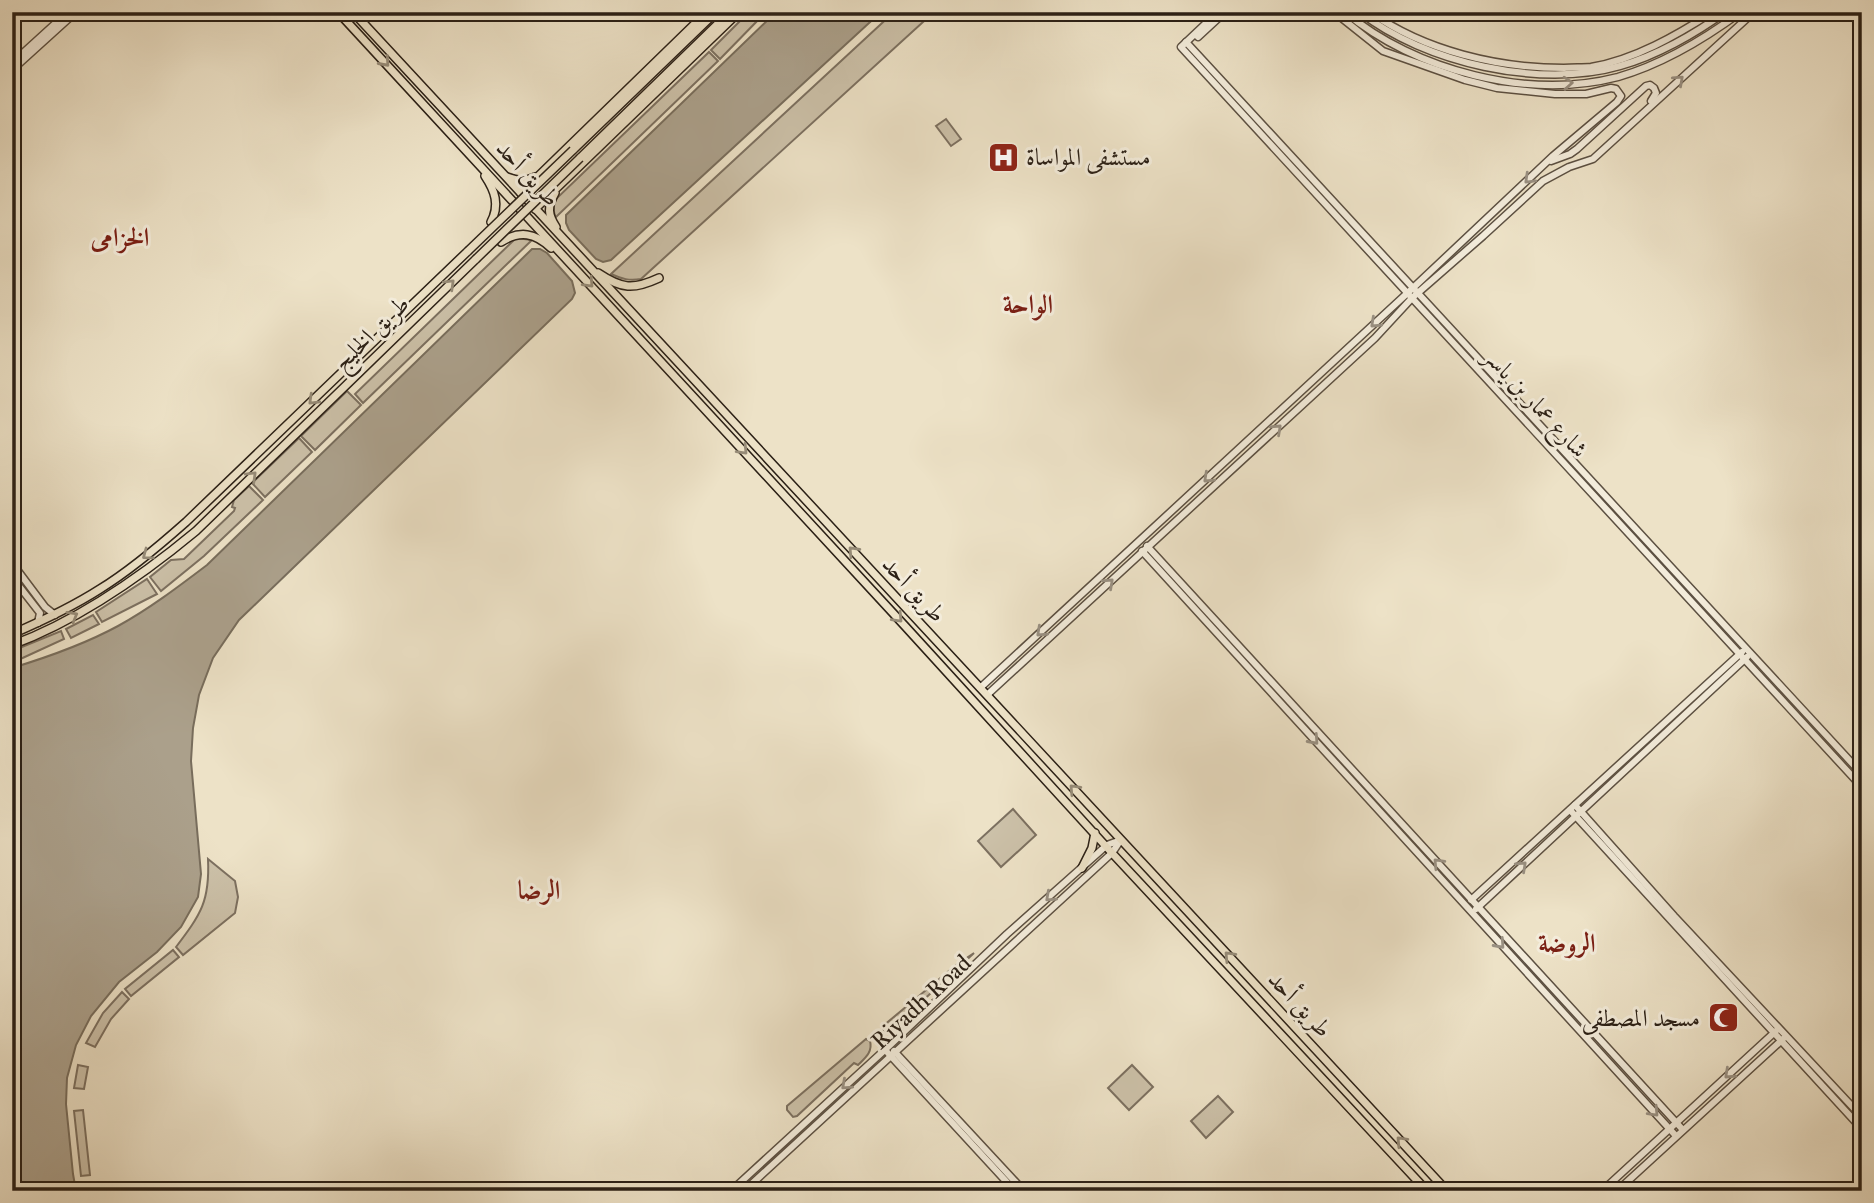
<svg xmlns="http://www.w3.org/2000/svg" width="1874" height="1203" font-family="'IM FELL Great Primer',Amiri,serif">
<rect width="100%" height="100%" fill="#ede2c7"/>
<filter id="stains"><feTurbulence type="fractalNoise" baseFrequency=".00286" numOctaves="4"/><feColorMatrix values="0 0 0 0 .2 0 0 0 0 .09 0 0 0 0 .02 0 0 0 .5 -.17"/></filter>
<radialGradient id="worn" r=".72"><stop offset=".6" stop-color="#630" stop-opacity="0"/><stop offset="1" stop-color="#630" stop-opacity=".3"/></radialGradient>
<g fill="#ccc1a9" stroke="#7c7060" stroke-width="2">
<path d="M749 12H766L720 59 711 50Z"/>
<path d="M894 12H934L641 279C629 281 622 279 611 274Z"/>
<path d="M709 52 718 61 555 218 553 205 557 198Z"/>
<path d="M946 119 961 139 951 146 936 126Z"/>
<path d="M516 238 532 240 363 403 355 394Z"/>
<path d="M347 391 361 405 315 450 301 436Z"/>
<path d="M299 438 312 452 265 497 252 483Z"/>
<path d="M249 486 263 500 204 556 161 591 150 577 171 560 184 559 234 511 235 508 232 507 234 500Z"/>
<path d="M147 579 157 594 102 622 96 612Z"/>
<path d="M93 615 99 624 71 638 66 629Z"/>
<path d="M61 631 64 639 16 661 12 658V651Z"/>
<path d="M1013 809 1036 835 1001 867 978 841Z"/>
<path d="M208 859 235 881 238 897 235 913 183 955 176 947C201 914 210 901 208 859Z"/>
<path d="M173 950 179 957 131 996 125 989Z"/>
<path d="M974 953 889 1032 885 1033 883 1031V1026L956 965Z"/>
<path d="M122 992 129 999 111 1019 95 1047 86 1043 103 1013Z"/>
<path d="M866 1039 870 1041C873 1052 865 1058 858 1065L854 1063 797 1116 793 1117 787 1110V1106Z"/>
<path d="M78 1065 88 1067 84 1089 74 1088Z"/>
<path d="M1132 1065 1153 1087 1129 1110 1108 1088Z"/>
<path d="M1218 1096 1233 1112 1206 1138 1191 1121Z"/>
<path d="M83 1110 90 1175 81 1176 74 1111Z"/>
</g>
<g fill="#aba08b" stroke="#786d5c" stroke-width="2">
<path d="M776 12H881L611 260 603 262 596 259 569 230 566 223V215Z"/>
<path d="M532 249H540L547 253 572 281 575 293 572 299 239 620 213 658 199 695 193 728 191 761 201 874 198 897 181 927 157 952 119 982 91 1016 76 1045 67 1078 66 1104 73 1174 76 1191H12V668C48 657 85 644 118 626 149 609 178 587 207 565Z"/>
</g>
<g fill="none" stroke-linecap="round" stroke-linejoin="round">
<defs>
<g id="minor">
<path d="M1218 12 1181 47 1862 787"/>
<path d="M1345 12C1415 71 1529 100 1618 77 1663 64 1703 40 1741 12"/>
<path d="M1360 12C1424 63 1541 89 1620 66 1656 56 1695 34 1725 12"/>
<path d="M1370 12C1425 51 1498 68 1564 68 1573 67 1582 68 1591 67 1634 60 1677 35 1713 12"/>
<path d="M1198 37 1225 12"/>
<path d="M1186 42 1862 774"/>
<path d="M12 63 68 12"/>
<path d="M12 70 76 12"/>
<path d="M1551 161 1570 154 1577 149 1646 86 1650 85 1654 88 1656 93 1651 101"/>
<path d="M1147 546 1683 1130"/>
<path d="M1142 551 1676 1136"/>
<path d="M12 563 45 607 55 615"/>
<path d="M12 577 40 613 38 623"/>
<path d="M980 688 1414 287 1553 156 1617 102 1621 96 1616 89 1611 88 1586 94H1555L1497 88 1465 80 1383 51 1334 12"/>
<path d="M987 695 1375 338 1412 298 1483 236 1543 181 1569 167 1593 159 1754 12"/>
<path d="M1575 805 1674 916 1862 1117"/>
<path d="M1570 810 1862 1129"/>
<path d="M1471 900 1742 652"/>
<path d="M1476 909 1747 657"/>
<path d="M894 1051 1024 1191"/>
<path d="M888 1053 1015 1191"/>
<path d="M731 1191 889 1046 1007 934 1107 845 1121 840"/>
<path d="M744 1191 1112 853 1120 841"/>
<path d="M1602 1191 1776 1031"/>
<path d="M1617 1191 1783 1039"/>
</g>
<g id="major">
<path d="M338 12 904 625 1112 853 1427 1191"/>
<path d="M353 12 1447 1191"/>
<path d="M573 150 716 12"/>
<path d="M580 158 730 12"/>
<path d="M485 176C495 191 500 205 491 222"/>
<path d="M507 177C518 181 524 182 535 177"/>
<path d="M521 193 707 12"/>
<path d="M555 193C547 207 548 215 556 227"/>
<path d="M535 209 739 12"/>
<path d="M501 242C520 230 535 233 551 248"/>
<path d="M598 273C622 289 633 290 659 278"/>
<path d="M12 634C42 621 72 607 100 589 131 570 159 546 186 522L468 251"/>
<path d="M12 645C77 621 143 575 196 531L476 259"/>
<path d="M1082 868 1092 848 1095 833"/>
</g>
</defs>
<use href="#minor" stroke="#5c5042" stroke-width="9"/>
<use href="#major" stroke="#2b2016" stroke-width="10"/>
<use href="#minor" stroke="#f3ecdb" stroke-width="6"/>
<use href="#major" stroke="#ede2c7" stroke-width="7"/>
<defs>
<g id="major-bridge">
<path d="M468 251 573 150"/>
<path d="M476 259 580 158"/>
</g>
</defs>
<use href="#major-bridge" stroke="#2b2016" stroke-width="10" stroke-linecap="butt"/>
<use href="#major-bridge" stroke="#ede2c7" stroke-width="7"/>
</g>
<defs><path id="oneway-chevron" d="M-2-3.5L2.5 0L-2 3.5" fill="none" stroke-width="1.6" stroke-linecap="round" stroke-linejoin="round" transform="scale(1.75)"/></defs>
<g stroke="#968b77">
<use href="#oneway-chevron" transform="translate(385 62) rotate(48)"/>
<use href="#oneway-chevron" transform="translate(589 283) rotate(47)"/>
<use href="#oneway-chevron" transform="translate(450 284) rotate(-44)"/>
<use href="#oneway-chevron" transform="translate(313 400) rotate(136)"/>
<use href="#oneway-chevron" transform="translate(743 450) rotate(47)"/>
<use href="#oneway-chevron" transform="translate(252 476) rotate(-44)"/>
<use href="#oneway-chevron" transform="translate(853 551) rotate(-133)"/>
<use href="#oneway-chevron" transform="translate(147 555) rotate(143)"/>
<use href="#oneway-chevron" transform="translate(73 616) rotate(-30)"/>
<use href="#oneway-chevron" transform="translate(898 618) rotate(47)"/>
<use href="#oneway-chevron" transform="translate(1074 789) rotate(-133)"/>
<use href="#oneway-chevron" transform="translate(1229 956) rotate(-133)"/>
<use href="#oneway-chevron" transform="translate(1401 1141) rotate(-133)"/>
</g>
<g stroke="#999082">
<use href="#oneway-chevron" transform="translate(1679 80) rotate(-42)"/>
<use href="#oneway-chevron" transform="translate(1568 83) rotate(-4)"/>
<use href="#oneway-chevron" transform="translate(1529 179) rotate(136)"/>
<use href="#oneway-chevron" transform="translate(1375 323) rotate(137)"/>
<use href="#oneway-chevron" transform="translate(1277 429) rotate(-43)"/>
<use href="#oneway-chevron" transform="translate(1208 478) rotate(137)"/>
<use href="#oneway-chevron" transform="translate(1109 583) rotate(-43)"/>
<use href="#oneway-chevron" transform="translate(1041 632) rotate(137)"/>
<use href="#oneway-chevron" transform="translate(1314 740) rotate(48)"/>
<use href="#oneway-chevron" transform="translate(1438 863) rotate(-133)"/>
<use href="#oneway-chevron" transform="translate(1522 866) rotate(-43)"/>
<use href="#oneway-chevron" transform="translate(1050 897) rotate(138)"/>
<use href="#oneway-chevron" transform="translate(1500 944) rotate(48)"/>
<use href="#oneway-chevron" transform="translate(1729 1074) rotate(137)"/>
<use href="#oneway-chevron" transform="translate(846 1085) rotate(138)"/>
<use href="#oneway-chevron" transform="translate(1654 1112) rotate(47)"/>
</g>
<defs>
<symbol id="hospital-square" viewBox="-11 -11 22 22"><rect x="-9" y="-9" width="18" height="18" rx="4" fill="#8f2418" stroke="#f3ecdb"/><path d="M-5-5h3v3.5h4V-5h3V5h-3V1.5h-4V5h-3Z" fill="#fff"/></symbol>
<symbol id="mosque-square" viewBox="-11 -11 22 22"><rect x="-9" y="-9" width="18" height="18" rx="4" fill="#8f2418" stroke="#f3ecdb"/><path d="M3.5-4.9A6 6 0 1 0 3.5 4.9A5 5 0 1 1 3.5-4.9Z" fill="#fff"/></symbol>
</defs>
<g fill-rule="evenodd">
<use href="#hospital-square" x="986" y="140" width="35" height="35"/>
<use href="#mosque-square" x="1706" y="1000" width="35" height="35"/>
</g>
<g text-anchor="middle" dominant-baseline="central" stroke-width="6" stroke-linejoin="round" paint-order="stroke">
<g font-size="24" fill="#2b2016" stroke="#f3ecdb" text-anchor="start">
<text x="1026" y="157">مستشفى المواساة</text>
<text x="1700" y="1018" text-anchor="end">مسجد المصطفى</text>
</g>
<g font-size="24" fill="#2b2016" stroke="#f3ecdb">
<text transform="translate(528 173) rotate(47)">طريق أحد</text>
<text transform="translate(371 333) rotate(-44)">طريق الخليج</text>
<text transform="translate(1536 403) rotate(47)">شارع عمار بن ياسر</text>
<text transform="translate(914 589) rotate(47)">طريق أحد</text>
<text transform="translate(921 1002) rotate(-43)">Riyadh Road</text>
<text transform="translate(1300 1004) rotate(47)">طريق أحد</text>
</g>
<g font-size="26" font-weight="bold" fill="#7a1f14" stroke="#f3ecdb">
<text x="120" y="237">الخزامى</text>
<text x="1028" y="304">الواحة</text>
<text x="539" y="890">الرضا</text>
<text x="1567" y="943">الروضة</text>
</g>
</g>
<rect width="1874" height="1203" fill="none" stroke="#ede2c7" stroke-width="42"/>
<rect x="14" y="14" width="1846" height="1175" fill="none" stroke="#2b2016" stroke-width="3.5"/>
<rect x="21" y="21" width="1832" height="1161" fill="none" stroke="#2b2016" stroke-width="2"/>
<rect width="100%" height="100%" filter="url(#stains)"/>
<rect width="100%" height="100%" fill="url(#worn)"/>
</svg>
